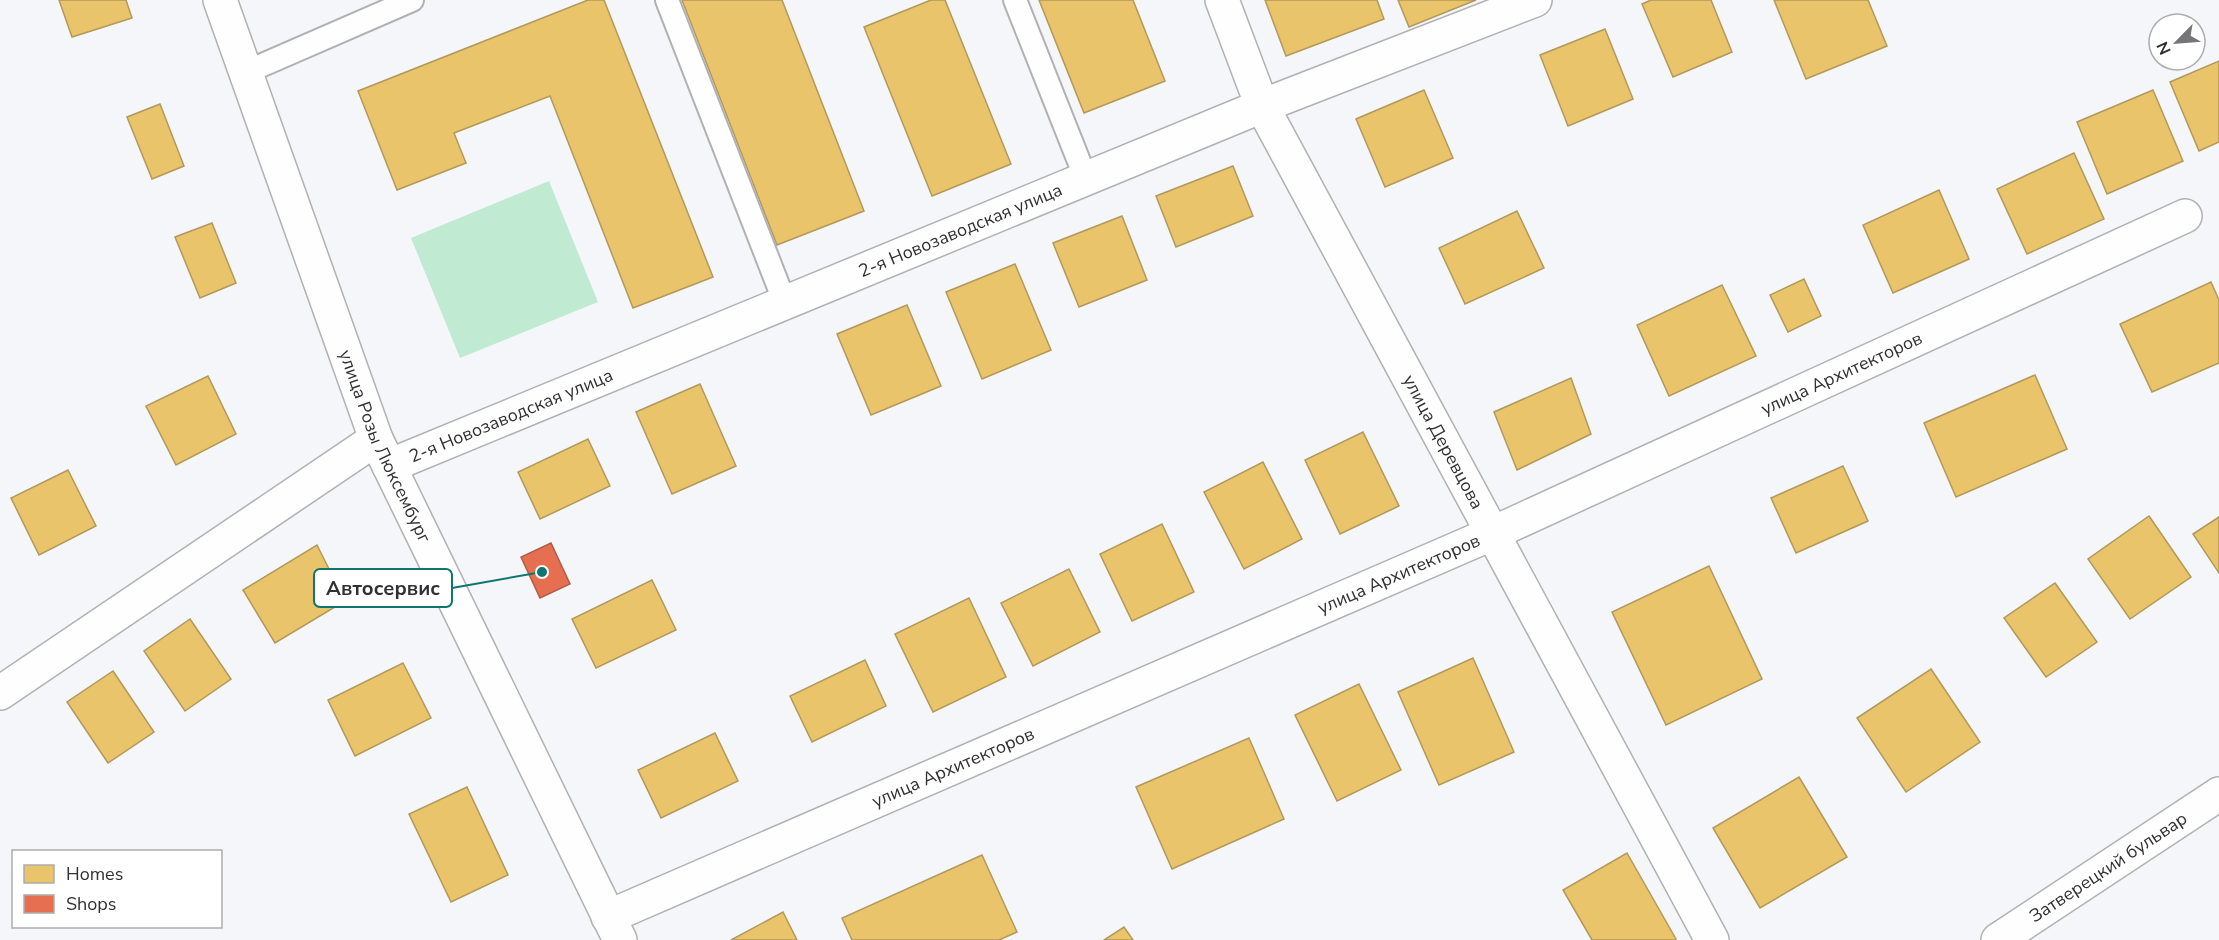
<svg xmlns="http://www.w3.org/2000/svg" width="2219" height="940" font-family="'Nunito Sans',sans-serif">
<rect width="100%" height="100%" fill="#f5f6f9"/>
<path fill="#c0ebd2" d="M549 181 598 302 460 358 411 238Z"/>
<g fill="#e9c46a" stroke="#b2985a" stroke-width="1.5">
<path d="M59 0H126L132 18 72 37Z"/>
<path d="M588 0H604L713 277 633 308 550 96 454 133 466 163 397 190 358 91Z"/>
<path d="M682 0H782L864 211 777 245Z"/>
<path d="M931 0H945L1011 164 932 196 864 27Z"/>
<path d="M1039 0H1133L1165 81 1084 113Z"/>
<path d="M1265 0H1377L1384 19 1286 56Z"/>
<path d="M1398 0H1476L1409 27Z"/>
<path d="M1651 0H1711L1732 52 1673 77 1642 4Z"/>
<path d="M1774 0H1868L1887 46 1806 79Z"/>
<path d="M1605 29 1633 99 1568 126 1540 55Z"/>
<path d="M2219 61V142L2199 151 2170 82Z"/>
<path d="M1424 90 1453 158 1385 187 1356 119Z"/>
<path d="M2153 90 2183 161 2107 194 2077 122Z"/>
<path d="M160 104 184 166 152 179 127 117Z"/>
<path d="M2074 153 2104 219 2027 254 1997 189Z"/>
<path d="M1233 166 1253 216 1176 247 1156 196Z"/>
<path d="M1939 190 1969 259 1893 293 1863 225Z"/>
<path d="M1517 211 1544 268 1465 304 1439 248Z"/>
<path d="M1122 216 1147 280 1079 307 1053 243Z"/>
<path d="M212 223 236 283 200 298 175 237Z"/>
<path d="M1015 264 1051 350 982 379 946 292Z"/>
<path d="M1804 279 1821 316 1788 332 1770 295Z"/>
<path d="M2211 282 2219 300V363L2152 392 2120 324Z"/>
<path d="M1722 285 1756 356 1669 396 1637 325Z"/>
<path d="M907 305 941 386 871 415 837 334Z"/>
<path d="M2035 375 2067 449 1956 497 1924 423Z"/>
<path d="M208 376 236 434 176 465 146 406Z"/>
<path d="M1571 378 1591 434 1517 470 1494 412Z"/>
<path d="M700 384 736 466 672 494 636 412Z"/>
<path d="M1363 432 1399 506 1340 534 1305 460Z"/>
<path d="M588 439 610 486 540 519 518 472Z"/>
<path d="M1263 462 1302 539 1244 569 1204 492Z"/>
<path d="M1843 466 1868 521 1796 553 1771 498Z"/>
<path d="M68 470 96 526 39 555 11 498Z"/>
<path d="M2149 516 2191 577 2130 619 2088 559Z"/>
<path d="M2219 517V573L2193 534Z"/>
<path d="M1162 524 1194 592 1132 621 1100 554Z"/>
<path d="M317 545 345 601 275 643 243 590Z"/>
<path d="M1709 566 1762 679 1666 725 1612 612Z"/>
<path d="M1069 569 1100 632 1033 666 1001 603Z"/>
<path d="M652 580 676 630 596 668 572 619Z"/>
<path d="M2055 583 2097 642 2046 677 2004 618Z"/>
<path d="M969 598 1006 677 933 712 895 634Z"/>
<path d="M190 619 231 679 185 711 144 651Z"/>
<path d="M1473 658 1514 752 1439 785 1398 692Z"/>
<path d="M865 660 886 706 812 742 790 696Z"/>
<path d="M403 663 431 718 355 756 328 700Z"/>
<path d="M1931 669 1980 742 1906 792 1857 718Z"/>
<path d="M113 671 154 732 108 763 67 702Z"/>
<path d="M1359 684 1401 770 1337 801 1295 715Z"/>
<path d="M715 733 738 781 661 818 638 770Z"/>
<path d="M1249 738 1284 819 1172 869 1136 787Z"/>
<path d="M1799 777 1847 857 1760 908 1713 828Z"/>
<path d="M467 787 508 875 451 902 409 814Z"/>
<path d="M1627 853 1676 939 1675 940H1592L1563 890Z"/>
<path d="M982 855 1017 932 999 940H852L842 918Z"/>
<path d="M783 912 797 940H731Z"/>
<path d="M1124 927 1133 940H1104Z"/>
</g>
<path fill="#e76f51" stroke="#b05c48" stroke-width="1.5" d="M551 543 570 584 540 598 521 557Z"/>
<g fill="none" stroke-linecap="round" stroke-linejoin="round">
<defs>
<g id="lane">
<path d="M667 0 785 303"/>
<path d="M1015 0 1086 179"/>
<path d="M244 73 412 0"/>
</g>
<g id="street">
<path id="s1" d="M1222 0 1262 106 1712 940"/>
<path id="s2" d="M389 466 1262 106 1535 0"/>
<path d="M0 693 376 439"/>
<path id="s3" d="M608 917 1491 534 2185 216"/>
<path id="s4" d="M1998 940 2219 794"/>
</g>
<g id="secondary">
<path id="s5" d="M220 0 376 439 620 940"/>
</g>
</defs>
<use href="#lane" stroke="#b1b1b3" stroke-width="26"/>
<use href="#street" stroke="#b1b1b3" stroke-width="36"/>
<use href="#secondary" stroke="#b1b1b3" stroke-width="36"/>
<use href="#lane" stroke="#fefefe" stroke-width="22"/>
<use href="#street" stroke="#fefefe" stroke-width="33"/>
<use href="#secondary" stroke="#fefefe" stroke-width="33"/>
</g>
<g text-anchor="middle" dominant-baseline="central" stroke-width="6" stroke-linejoin="round" paint-order="stroke">
<g font-size="18" fill="#313133" stroke="#fff">
<text stroke="none"><textPath href="#s2" startOffset="618">2-я Новозаводская улица</textPath></text>
<text stroke="none"><textPath href="#s3" startOffset="1348">улица Архитекторов</textPath></text>
<text stroke="none"><textPath href="#s2" startOffset="132">2-я Новозаводская улица</textPath></text>
<text stroke="none"><textPath href="#s1" startOffset="495">улица Деревцова</textPath></text>
<text stroke="none"><textPath href="#s5" startOffset="476">улица Розы Люксембург</textPath></text>
<text stroke="none"><textPath href="#s3" startOffset="862">улица Архитекторов</textPath></text>
<text stroke="none"><textPath href="#s3" startOffset="376">улица Архитекторов</textPath></text>
<text stroke="none"><textPath href="#s4" startOffset="132">Затверецкий бульвар</textPath></text>
</g>
</g>
<path fill="none" stroke="#0f766e" stroke-width="2" d="M542 572L452 588"/>
<circle fill="#0f766e" stroke="#fff" stroke-width="2" cx="542" cy="572" r="6"/>
<rect fill="#fff" stroke="#0f766e" stroke-width="2" x="314" y="569" width="138" height="38" rx="6"/>
<g font-size="20" text-anchor="middle" font-weight="bold" fill="#313133">
<text x="383" y="595">Автосервис</text>
</g>
<rect x="12" y="850" width="210" height="78" fill="#ffffff" stroke="#adadad" stroke-width="1.5"/>
<rect x="24" y="865" width="30" height="18" fill="#e9c46a" stroke="#adadad" stroke-width="1.5"/>
<text x="66" y="880" font-size="18" fill="#313133">Homes</text>
<rect x="24" y="895" width="30" height="18" fill="#e76f51" stroke="#adadad" stroke-width="1.5"/>
<text x="66" y="910" font-size="18" fill="#313133">Shops</text>
<g transform="translate(2177 42) rotate(245)"><circle r="28" fill="#ffffff" stroke="#adadad" stroke-width="1.5"/>
<path d="M0-4.5L10 22L0 15L-10 22Z" fill="#767678"/>
<text y="-9" font-size="16" font-weight="bold" text-anchor="middle" fill="#313133">N</text>
</g>
</svg>
